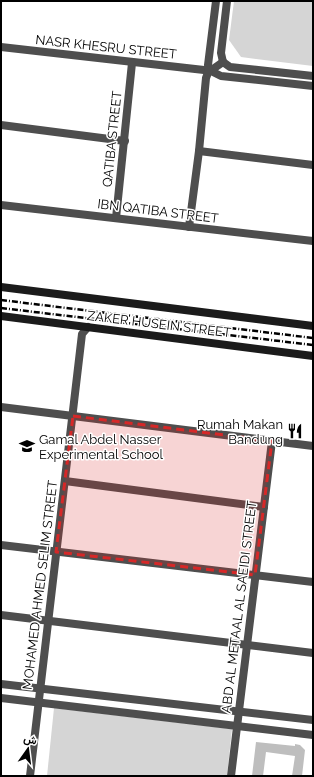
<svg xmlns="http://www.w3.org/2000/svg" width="314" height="777" font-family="Raleway,Vazirmatn,sans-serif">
<rect width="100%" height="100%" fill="#fff"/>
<g fill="#d5d5d5">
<path d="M234 1H313V66L241 57 229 40Z"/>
<path d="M54 708 232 729 227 776H47Z"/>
</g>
<path fill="#bebebe" d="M256 742 295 746V744L300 745 305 750 302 776H292L295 756 266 752 263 776H252Z"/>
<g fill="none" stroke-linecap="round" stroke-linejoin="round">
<g stroke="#4e4e4e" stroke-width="8">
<path d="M1 47 204 70 213 69 223 62"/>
<path d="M223 62 230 67 313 76"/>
<path d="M223 62 221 53 227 1"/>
<path d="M209 70 221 76 313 86"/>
<path d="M209 70 208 65 216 1"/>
<path d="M1 125 125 141"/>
<path d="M199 151 313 165"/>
<path d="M1 205 313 241"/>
<path d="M116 218 132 63"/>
<path d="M189 227 199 151 206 78 209 70"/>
<path d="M1 407 313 446"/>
<path d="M65 481 264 507"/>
<path d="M1 545 313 582"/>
<path d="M1 615 313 653"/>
<path d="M1 684 313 720"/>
<path d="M1 698 313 735"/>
<path d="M30 776 82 334 88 327"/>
<path d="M231 776 272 441"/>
</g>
<g stroke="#1b1b1b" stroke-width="8">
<path d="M1 287 313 326"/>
<path d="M1 316 313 356"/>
</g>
<g stroke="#000" stroke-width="2.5" stroke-dasharray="6 2 1 2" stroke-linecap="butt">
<path d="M1 300 313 338"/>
<path d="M1 308 313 345"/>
</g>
</g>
<path fill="#d62828" fill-opacity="0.2" stroke="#d62828" stroke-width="3" stroke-dasharray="8 5" stroke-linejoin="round" d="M73 416 272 441 255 575 56 552Z"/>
<defs>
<symbol id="restaurant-bare" viewBox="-9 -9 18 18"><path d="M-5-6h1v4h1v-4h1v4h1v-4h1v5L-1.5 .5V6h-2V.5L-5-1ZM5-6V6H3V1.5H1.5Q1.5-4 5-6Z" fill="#000" stroke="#fff" stroke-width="2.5" paint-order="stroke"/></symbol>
<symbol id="school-bare" viewBox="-9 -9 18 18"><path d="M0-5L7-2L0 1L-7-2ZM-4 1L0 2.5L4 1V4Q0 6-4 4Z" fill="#000" stroke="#fff" stroke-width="2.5" paint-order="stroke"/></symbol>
</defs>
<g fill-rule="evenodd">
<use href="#restaurant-bare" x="284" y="420" width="22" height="22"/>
<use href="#school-bare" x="16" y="435" width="22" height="22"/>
</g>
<g text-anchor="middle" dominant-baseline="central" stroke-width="3" stroke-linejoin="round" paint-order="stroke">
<g font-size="13" fill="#000" stroke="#fff">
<text transform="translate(106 47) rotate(6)">NASR KHESRU STREET</text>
<text transform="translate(112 139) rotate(-84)">QATIBA STREET</text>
<text transform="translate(158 211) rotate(7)">IBN QATIBA STREET</text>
<text transform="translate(159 324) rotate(7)">ZAKER HUSEIN STREET</text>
<text transform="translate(40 585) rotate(-83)">MOHAMED AHMED SELIM STREET</text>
<text transform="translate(239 607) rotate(-83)">ABD AL METAAL AL SAEIDI STREET</text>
</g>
<g font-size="13" fill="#000" stroke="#fff" text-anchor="end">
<text x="283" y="424">Rumah Makan<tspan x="283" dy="15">Bandung</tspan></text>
<text x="39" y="439" text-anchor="start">Gamal Abdel Nasser<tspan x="39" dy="15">Experimental School</tspan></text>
</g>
</g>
<rect width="314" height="777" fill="none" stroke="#000000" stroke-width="4"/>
<g transform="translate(28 749) rotate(14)" stroke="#ffffff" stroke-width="3" paint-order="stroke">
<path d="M0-3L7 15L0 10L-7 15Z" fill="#000000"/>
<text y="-6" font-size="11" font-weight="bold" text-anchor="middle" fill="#000000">ش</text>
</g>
</svg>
